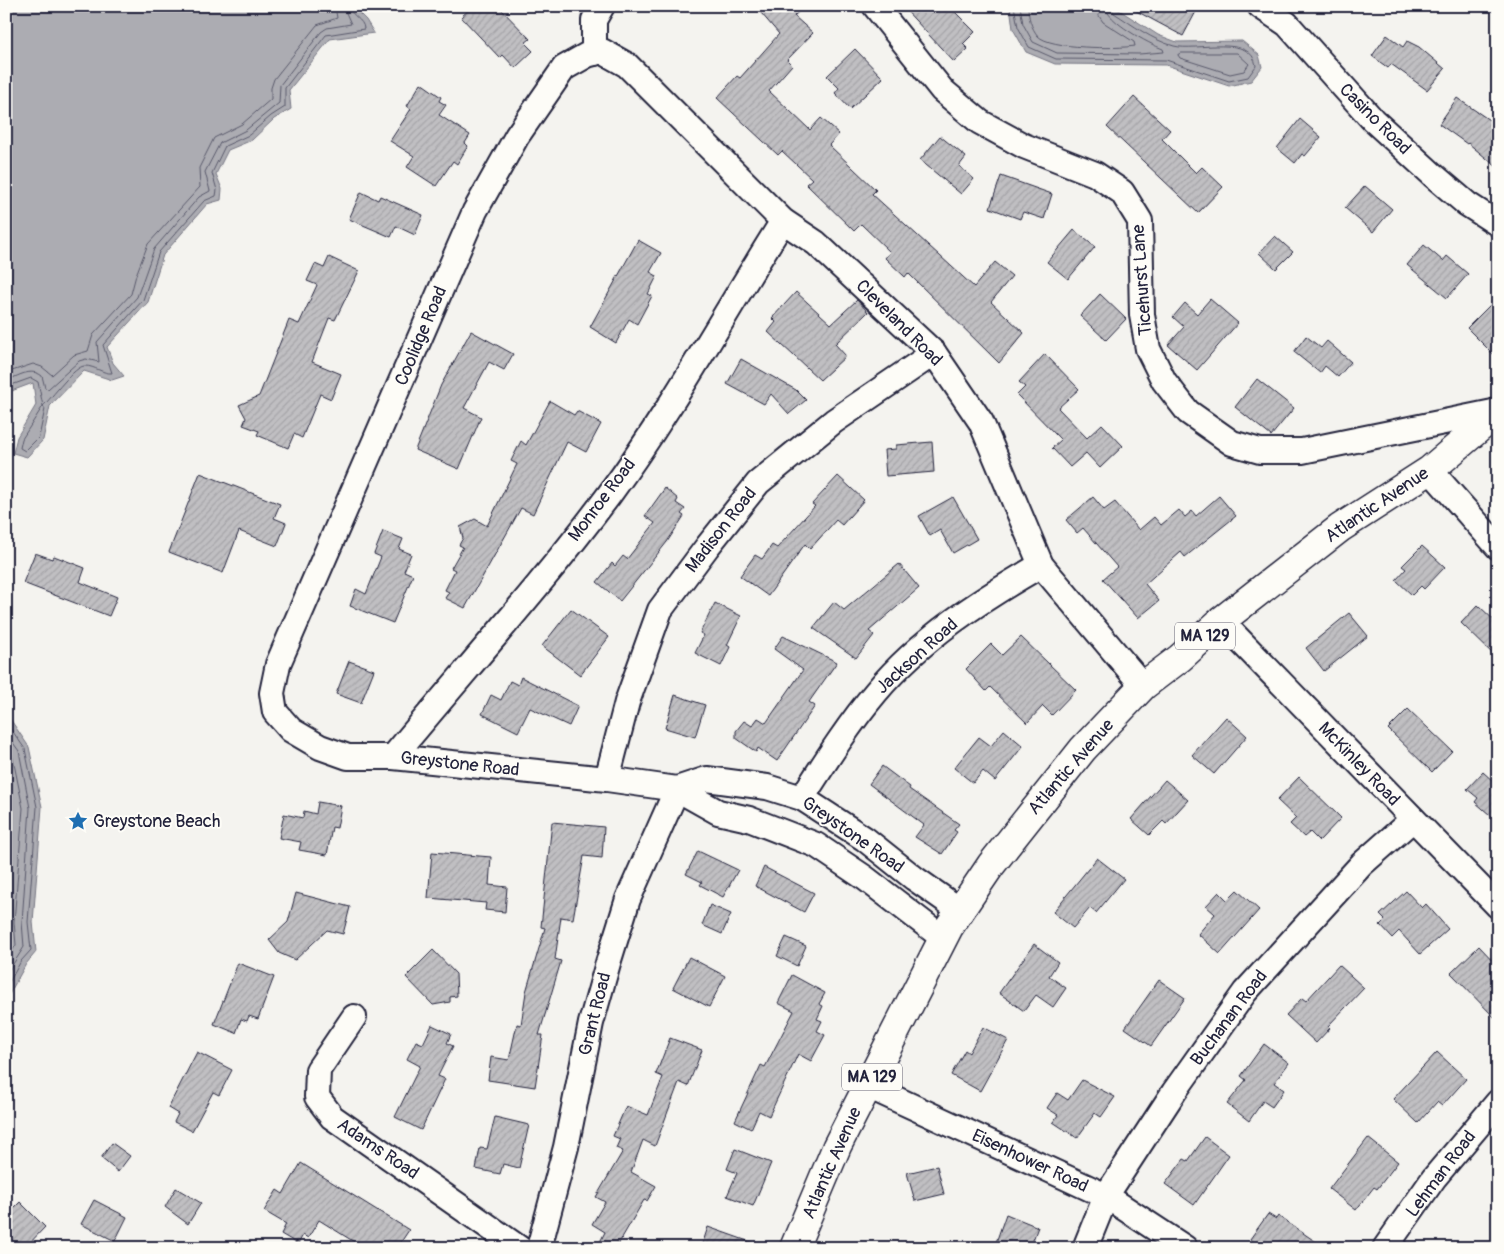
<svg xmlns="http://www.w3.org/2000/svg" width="1504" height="1254" font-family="Pangolin,sans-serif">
<defs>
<pattern id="building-hatch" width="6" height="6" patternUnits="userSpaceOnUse" patternTransform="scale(1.25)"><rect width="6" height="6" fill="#c0bfc2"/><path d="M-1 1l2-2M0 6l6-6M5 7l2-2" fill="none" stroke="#a5a4a8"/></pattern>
</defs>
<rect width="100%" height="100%" fill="#f4f3ef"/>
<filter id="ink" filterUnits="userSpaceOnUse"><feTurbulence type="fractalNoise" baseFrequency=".02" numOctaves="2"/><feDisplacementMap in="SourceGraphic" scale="10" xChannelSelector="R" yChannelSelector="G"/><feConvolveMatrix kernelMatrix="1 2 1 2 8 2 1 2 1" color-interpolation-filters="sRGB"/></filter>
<g filter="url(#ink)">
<g fill="#acacb2" stroke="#757582">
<path d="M6 6H352L366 20 374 33 330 39 289 90 291 109 274 119 252 140 228 150 216 174 222 189 221 200 207 204 163 255 148 302 107 347 113 363 124 376 112 380 84 371 50 406 43 440 27 457 13 453 17 437 36 405 33 383 6 393Z"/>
<path d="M1010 6H1113L1158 35 1177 42 1242 41 1259 55 1262 67 1251 81 1229 86 1166 65 1055 64 1026 52 1013 29Z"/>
<path d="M6 713 29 747 42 807 33 922 36 952 26 964 6 1000Z"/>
</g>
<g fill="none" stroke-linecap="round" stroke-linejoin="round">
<g stroke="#59596b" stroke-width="1">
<path d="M1014 6 1018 27 1029 47 1056 59 1166 60 1229 81 1248 77 1256 66C1252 33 1196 52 1174 46 1152 40 1133 25 1114 13L1111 6"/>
<path d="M1020 6 1023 24 1033 42 1057 53 1139 54 1164 52 1163 49C1149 44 1106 21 1105 6"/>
<path d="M1028 6C1028 16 1031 28 1038 36 1050 49 1117 49 1135 46L1134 42 1103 22 1099 16 1097 6"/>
<path d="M1181 53H1237L1249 64 1244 71 1230 74 1180 58 1178 55Z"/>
<path d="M6 373 33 364 42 367 52 375 74 355 88 351 93 335 131 294 136 275 148 244 200 187 199 168 214 138 242 124 271 99V88L274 79 317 25 337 18 335 6"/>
<path d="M6 381C18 376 31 367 42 376L45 388 48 389 79 361 86 359 99 362 97 342 137 297 154 249 199 197 210 191 205 172 220 143 246 130 279 103 280 85 321 32 327 28 351 24 343 6"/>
<path d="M6 387 31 378 38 382 43 406 22 439 20 448 25 451 39 437 45 409 43 406C51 399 75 365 85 366 95 366 103 374 112 373L103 345 143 300 159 252 204 201 216 196 217 190 212 173 225 146 249 135 271 116 285 107V88L326 35 364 29C364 19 350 16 349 6"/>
<path d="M6 722 25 749 37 807 28 922 31 950 21 961 6 988"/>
<path d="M6 733 19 751 30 808 22 922 24 947 6 975"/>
<path d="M6 746 12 754 23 808 14 922 16 945 6 960"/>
</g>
</g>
<g fill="url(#building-hatch)" stroke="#22223b">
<path d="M473 6H498L530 39 525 43 533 51 515 68 503 55 500 58 461 17Z"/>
<path d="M755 6H805L794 16 813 33 787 60 792 65 769 91 810 130 821 118 839 134 829 145 876 190 872 194 974 287 995 262 1012 276 991 302 1024 333 999 363 908 273 905 277 885 258 890 252 861 224 854 231 806 184 812 179 782 151 778 155 717 98 737 76 740 78 779 34Z"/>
<path d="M902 6H949L975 32 963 44 968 49 954 62Z"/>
<path d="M1127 6H1199L1183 36Z"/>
<path d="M1387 35 1403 47 1407 41 1419 47 1445 69 1427 90 1391 64 1388 68 1372 56Z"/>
<path d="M855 49 883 78 850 109 835 93 839 88 827 76Z"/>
<path d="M421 83 441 97 439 101 446 105 439 115 470 135 465 143 468 146 457 164 453 161 436 186 407 167 414 156 390 141 411 109 407 106Z"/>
<path d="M1134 97 1170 130 1162 139 1196 173 1202 167 1223 187 1198 213 1107 127Z"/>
<path d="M1457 98 1498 126V168L1468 143 1467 144 1439 124Z"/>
<path d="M1300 119 1321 137 1305 156 1302 154 1295 163 1277 148Z"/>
<path d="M940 136 966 157 959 166 974 179 961 194 920 160Z"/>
<path d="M1001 176 1052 194 1044 219 1023 212 1020 219 990 208Z"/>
<path d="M1365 186 1392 209 1373 232 1345 208Z"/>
<path d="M361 192 378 200 380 196 423 215 415 235 396 226 391 237 349 219Z"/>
<path d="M1074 230 1095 247 1068 279 1047 262Z"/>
<path d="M1275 236 1293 252 1276 269 1259 253Z"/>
<path d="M638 240 661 253 650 272 657 276 648 294 652 296 637 324 629 319 616 343 590 327Z"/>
<path d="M1424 245 1443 261 1447 256 1468 274 1447 298 1407 265Z"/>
<path d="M329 257 359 271 335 320 329 318 312 362 341 374 331 399 320 394 302 438 294 434 288 448 257 435 259 431 243 425 246 418 239 405 259 396 289 320 299 324 317 285 307 281 315 264 324 268Z"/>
<path d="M796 292 831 324 857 300 868 312 835 344 846 356 820 380 768 332 776 322 772 318Z"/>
<path d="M1100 294 1126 319 1106 340 1080 316Z"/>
<path d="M1498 297V359L1467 328Z"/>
<path d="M1210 299 1238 323 1197 370 1168 345 1184 327 1173 317 1185 303 1197 314Z"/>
<path d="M471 331 513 354 504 370 489 362 464 408 481 417 459 469 415 450 441 385Z"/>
<path d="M1306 336 1321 348 1327 341 1351 362 1338 377 1325 366 1320 373 1294 352Z"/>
<path d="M1045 354 1079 389 1058 408 1087 438 1102 424 1123 446 1100 468 1086 453 1070 467 1052 448 1061 440 1017 395 1025 387 1019 382Z"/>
<path d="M741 359 796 390 806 400 789 414 771 394 764 404 727 384Z"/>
<path d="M1257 379 1294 408 1271 436 1235 407Z"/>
<path d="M550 401 574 415 577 411 601 424 586 452 567 442 533 514 521 508 465 608 445 598 449 592 445 590 455 570 451 568 463 547 459 545 463 538 460 527 475 519 487 526 517 464 511 461 521 441 526 445Z"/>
<path d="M932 442 934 472 886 476 884 450 896 449V445Z"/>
<path d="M200 473 280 504 274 518 286 523 277 546 239 531 223 573 169 552Z"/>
<path d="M838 476 864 500 842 525 836 520 810 549 805 544 768 596 740 576 755 555 762 559 772 545 777 548 815 506 812 504Z"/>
<path d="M665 488 678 499 676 503 685 509 681 514 684 516 667 542 620 601 597 582 612 563 615 566 623 556 627 559 655 523 645 516Z"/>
<path d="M1219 496 1236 516 1185 557 1181 552 1145 584 1159 601 1138 618 1103 579 1117 567 1083 528 1077 533 1066 520 1093 497 1104 510 1115 502 1139 530 1154 517 1161 525 1179 510 1185 517 1192 511 1196 516Z"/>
<path d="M953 497 977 539 953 553 940 530 930 536 919 516Z"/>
<path d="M383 531 403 539 399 549 411 554 404 571 413 575 393 623 350 606 356 589 366 594 381 557 374 554Z"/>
<path d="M1422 546 1445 567 1424 589 1421 586 1412 595 1396 580 1406 569 1402 566Z"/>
<path d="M35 553 52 559 54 556 85 568 80 582 117 597 109 616 23 583Z"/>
<path d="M899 564 919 588 869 631 874 635 856 658 813 628 834 602 844 610Z"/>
<path d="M715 603 741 616 727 645 730 647 721 666 695 653 704 635 700 633Z"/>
<path d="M1478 605 1498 624V659L1461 623Z"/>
<path d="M571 609 609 637 580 675 542 646Z"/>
<path d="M1349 613 1368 636 1324 671 1306 648Z"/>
<path d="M783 636 837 662 809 702 815 706 777 761 758 748 756 752 736 738V731L744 721 752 726 758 718 766 723 803 670 774 649Z"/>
<path d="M1021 637 1076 690 1052 715 1043 706 1027 723 990 687 986 691 966 669 991 644 1002 655Z"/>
<path d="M349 661 374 670 361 703 336 694Z"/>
<path d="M521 677 578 706 569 726 530 708 518 732 482 714 491 695 501 700 510 681 518 685Z"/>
<path d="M675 695 705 705 695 737 665 728Z"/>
<path d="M1408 709 1452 751 1432 772 1388 729Z"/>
<path d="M1226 717 1247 736 1214 774 1192 755Z"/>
<path d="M1004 730 1023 746 995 781 983 771 973 783 954 768 979 737 991 746Z"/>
<path d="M882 766 910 787 909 789 959 824 954 830 957 832 942 854 915 837 924 825 869 784Z"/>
<path d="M1483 772 1494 782 1498 777V822L1475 802 1478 798 1467 789Z"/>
<path d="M1299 777 1341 818 1319 841 1310 832 1304 837 1290 824 1296 818 1277 800Z"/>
<path d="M1165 780 1188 800 1166 824 1163 821 1149 835 1131 819Z"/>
<path d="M318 802 341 806 337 828 332 827 327 855 299 850 301 842 279 838 284 814 303 818 304 811 316 814Z"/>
<path d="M552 822 604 827 602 858 584 856 573 919 561 917 555 959 561 961 539 1035H543L535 1087 488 1080 491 1057 509 1060 517 1024 521 1025 526 992 545 928 541 927Z"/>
<path d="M698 851 738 870 723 897 700 885 702 882 686 874Z"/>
<path d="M432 852 491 857 489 885 507 887 505 912 485 910 486 903 428 898Z"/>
<path d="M1097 858 1124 879 1096 913 1090 908 1073 928 1053 912Z"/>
<path d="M764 867 814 893 804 912 755 886Z"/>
<path d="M1237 890 1259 910 1220 954 1198 934 1215 914 1206 906 1219 892 1227 900Z"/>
<path d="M1406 891 1422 908 1426 904 1448 929 1420 954 1399 931 1392 938 1380 925 1385 920 1380 915Z"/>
<path d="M296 893 350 907 343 934 327 930 295 960 279 953 269 940 288 922Z"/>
<path d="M710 905 731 914 722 934 702 925Z"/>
<path d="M786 937 806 946 797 966 777 956Z"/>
<path d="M1034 944 1058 962 1049 976 1066 988 1053 1007 1036 995 1024 1011 999 993Z"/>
<path d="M1479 946 1498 966V1021L1451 973Z"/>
<path d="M433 950 456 974 457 996 450 997V1002L433 1005 406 977Z"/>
<path d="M689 957 725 976 709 1007 673 988Z"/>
<path d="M238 963 274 977 258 1019 249 1016 247 1021 241 1019 236 1033 214 1024Z"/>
<path d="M1339 965 1364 988 1328 1026 1330 1028 1316 1043 1286 1015 1302 998 1306 1001Z"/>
<path d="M792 975 825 993 819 1004 823 1006 817 1019 822 1021 817 1031 825 1035 811 1061 798 1054 769 1116 759 1111 751 1129 735 1121 761 1065 765 1067 794 1011 778 1003Z"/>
<path d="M1159 980 1185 998 1151 1046 1125 1028Z"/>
<path d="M432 1025 451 1034 447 1043 453 1046 438 1076 445 1079 421 1130 395 1117 420 1066 407 1059 416 1041 423 1044Z"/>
<path d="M983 1027 1008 1040 980 1091 951 1075 965 1050 969 1053Z"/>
<path d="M670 1038 702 1050 688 1086 679 1082 655 1146 643 1140 631 1172 656 1186 647 1201 644 1200 616 1248H597L605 1232 592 1224 605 1202 596 1197 623 1151 616 1148 620 1139 613 1136 626 1106 648 1115 663 1077 656 1074Z"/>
<path d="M1264 1044 1289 1063 1274 1083 1284 1090 1272 1107 1263 1101 1249 1121 1227 1104 1246 1080 1241 1076Z"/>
<path d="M197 1052 232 1070 219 1095 213 1092 192 1131 174 1122 178 1114 168 1108Z"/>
<path d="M1437 1052 1466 1079 1442 1106 1437 1102 1418 1123 1393 1099Z"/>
<path d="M1082 1080 1115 1097 1101 1117 1095 1113 1077 1138 1053 1122 1058 1115 1047 1108 1057 1093 1068 1100Z"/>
<path d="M495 1117 529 1125 519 1168 503 1164 500 1174 476 1169 480 1148 487 1149Z"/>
<path d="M1205 1137 1229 1155 1194 1205 1165 1184 1184 1159 1188 1161Z"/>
<path d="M1368 1138 1398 1162 1377 1189 1374 1187 1356 1210 1329 1189Z"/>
<path d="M112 1143 130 1156 118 1172 101 1158Z"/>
<path d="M735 1149 771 1163 753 1206 727 1196 737 1173 727 1169Z"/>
<path d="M301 1163 409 1230 397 1248H364L319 1220 308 1238 303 1235 298 1244 281 1234 286 1224 264 1211 277 1190 283 1194Z"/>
<path d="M937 1166 944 1194 915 1201 907 1173Z"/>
<path d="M176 1188 201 1203 188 1224 165 1207Z"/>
<path d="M94 1200 127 1217 115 1241 81 1224Z"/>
<path d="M20 1202 45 1227 25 1248H15L6 1239V1216Z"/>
<path d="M1006 1214 1038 1227 1030 1248H994Z"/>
<path d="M1268 1214 1276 1219 1278 1216 1325 1248H1264L1250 1239Z"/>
<path d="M708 1227 759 1245V1248H701Z"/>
</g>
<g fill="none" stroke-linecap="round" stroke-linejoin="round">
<defs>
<g id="minor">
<path d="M875 6 942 90 980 122 1024 146 1095 174 1122 192 1140 221 1142 315 1148 349 1164 381 1188 412 1232 443 1260 451H1302L1498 411"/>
<path d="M1260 6 1287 24 1373 120 1433 175 1467 204 1498 224"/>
<path d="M594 53V20L602 6"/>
<path d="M1430 470 1498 547"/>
<path d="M1221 621 1498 906"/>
<path d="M393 757C465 670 541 586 609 495 673 408 725 312 783 221"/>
<path d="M607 779 627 702 660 610 707 547 758 483 834 421 934 353"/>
<path d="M677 789 707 779 767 787 802 798 865 839 914 878 961 911"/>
<path d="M802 798C825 762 849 724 876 692 921 638 982 599 1041 565"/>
<path d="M943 938 865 878 816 845 749 819 718 812 677 789 607 779 393 757H348L320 747 291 730 275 712 272 693 278 664 475 211 517 136 564 68 587 55 602 51 627 65 783 221 816 243 934 353 981 422 1041 565 1143 686"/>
<path d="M354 1017 318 1070 317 1097 332 1117 519 1248"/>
<path d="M868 1086 1106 1196 1185 1248"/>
<path d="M539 1248 566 1147 591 1023 608 963 628 899 677 789"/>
<path d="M1085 1248 1106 1196 1174 1092 1245 992 1362 864 1413 819"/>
<path d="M1385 1248 1434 1178 1498 1102"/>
</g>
<path id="primary" d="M794 1248 837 1146 949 927 991 865 1083 749 1143 686 1180 658 1221 621 1340 528 1430 470 1498 412"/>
</defs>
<use href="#minor" stroke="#22223b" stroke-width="28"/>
<use href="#primary" stroke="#22223b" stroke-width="31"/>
<use href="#minor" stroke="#fdfcf7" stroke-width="24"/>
<use href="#primary" stroke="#fdfcf7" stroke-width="28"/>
</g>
</g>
<defs>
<symbol id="sight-bare" viewBox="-9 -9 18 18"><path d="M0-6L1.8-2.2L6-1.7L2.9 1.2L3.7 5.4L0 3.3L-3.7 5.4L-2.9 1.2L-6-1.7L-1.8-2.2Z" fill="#1f6fb2" stroke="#fdfcf7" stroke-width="2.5" paint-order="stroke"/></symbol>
</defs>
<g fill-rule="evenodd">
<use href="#sight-bare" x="64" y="807" width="28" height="28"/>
</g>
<g text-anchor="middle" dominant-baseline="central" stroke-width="4" stroke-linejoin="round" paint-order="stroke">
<g fill="#fdfcf7" stroke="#646373" stroke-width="1">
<rect x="1175" y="622.5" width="60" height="27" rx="4"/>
<rect x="842" y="1063.5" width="60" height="27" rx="4"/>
</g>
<g font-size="16" font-weight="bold" fill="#22223b">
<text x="1205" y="636">MA 129</text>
<text x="872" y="1077">MA 129</text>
</g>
<g font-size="18" fill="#22223b" stroke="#fdfcf7">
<text transform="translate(1375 119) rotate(45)">Casino Road</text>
<text transform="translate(1142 280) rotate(-94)">Ticehurst Lane</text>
<text transform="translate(899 323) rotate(45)">Cleveland Road</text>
<text transform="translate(421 336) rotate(-67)">Coolidge Road</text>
<text transform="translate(602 500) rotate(-53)">Monroe Road</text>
<text transform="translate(1377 505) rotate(-34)">Atlantic Avenue</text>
<text transform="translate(721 530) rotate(-52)">Madison Road</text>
<text transform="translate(917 656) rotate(-42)">Jackson Road</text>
<text transform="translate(460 764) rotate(6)">Greystone Road</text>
<text transform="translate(1359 764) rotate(46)">McKinley Road</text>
<text transform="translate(1071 767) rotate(-49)">Atlantic Avenue</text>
<text transform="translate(853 835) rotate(35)">Greystone Road</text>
<text transform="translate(595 1014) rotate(-76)">Grant Road</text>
<text transform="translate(1229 1018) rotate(-53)">Buchanan Road</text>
<text transform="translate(378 1149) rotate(34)">Adams Road</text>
<text transform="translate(1030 1161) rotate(25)">Eisenhower Road</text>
<text transform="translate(832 1163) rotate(-66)">Atlantic Avenue</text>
<text transform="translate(1441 1174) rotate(-53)">Lehman Road</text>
</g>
<g font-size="18" fill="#22223b" stroke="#fdfcf7" text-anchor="start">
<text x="93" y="821">Greystone Beach</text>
</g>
</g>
<rect width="1504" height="1254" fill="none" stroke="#fdfcf7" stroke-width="25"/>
<rect x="12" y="12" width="1479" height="1229" fill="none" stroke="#22223b" stroke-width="2" filter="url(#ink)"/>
</svg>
